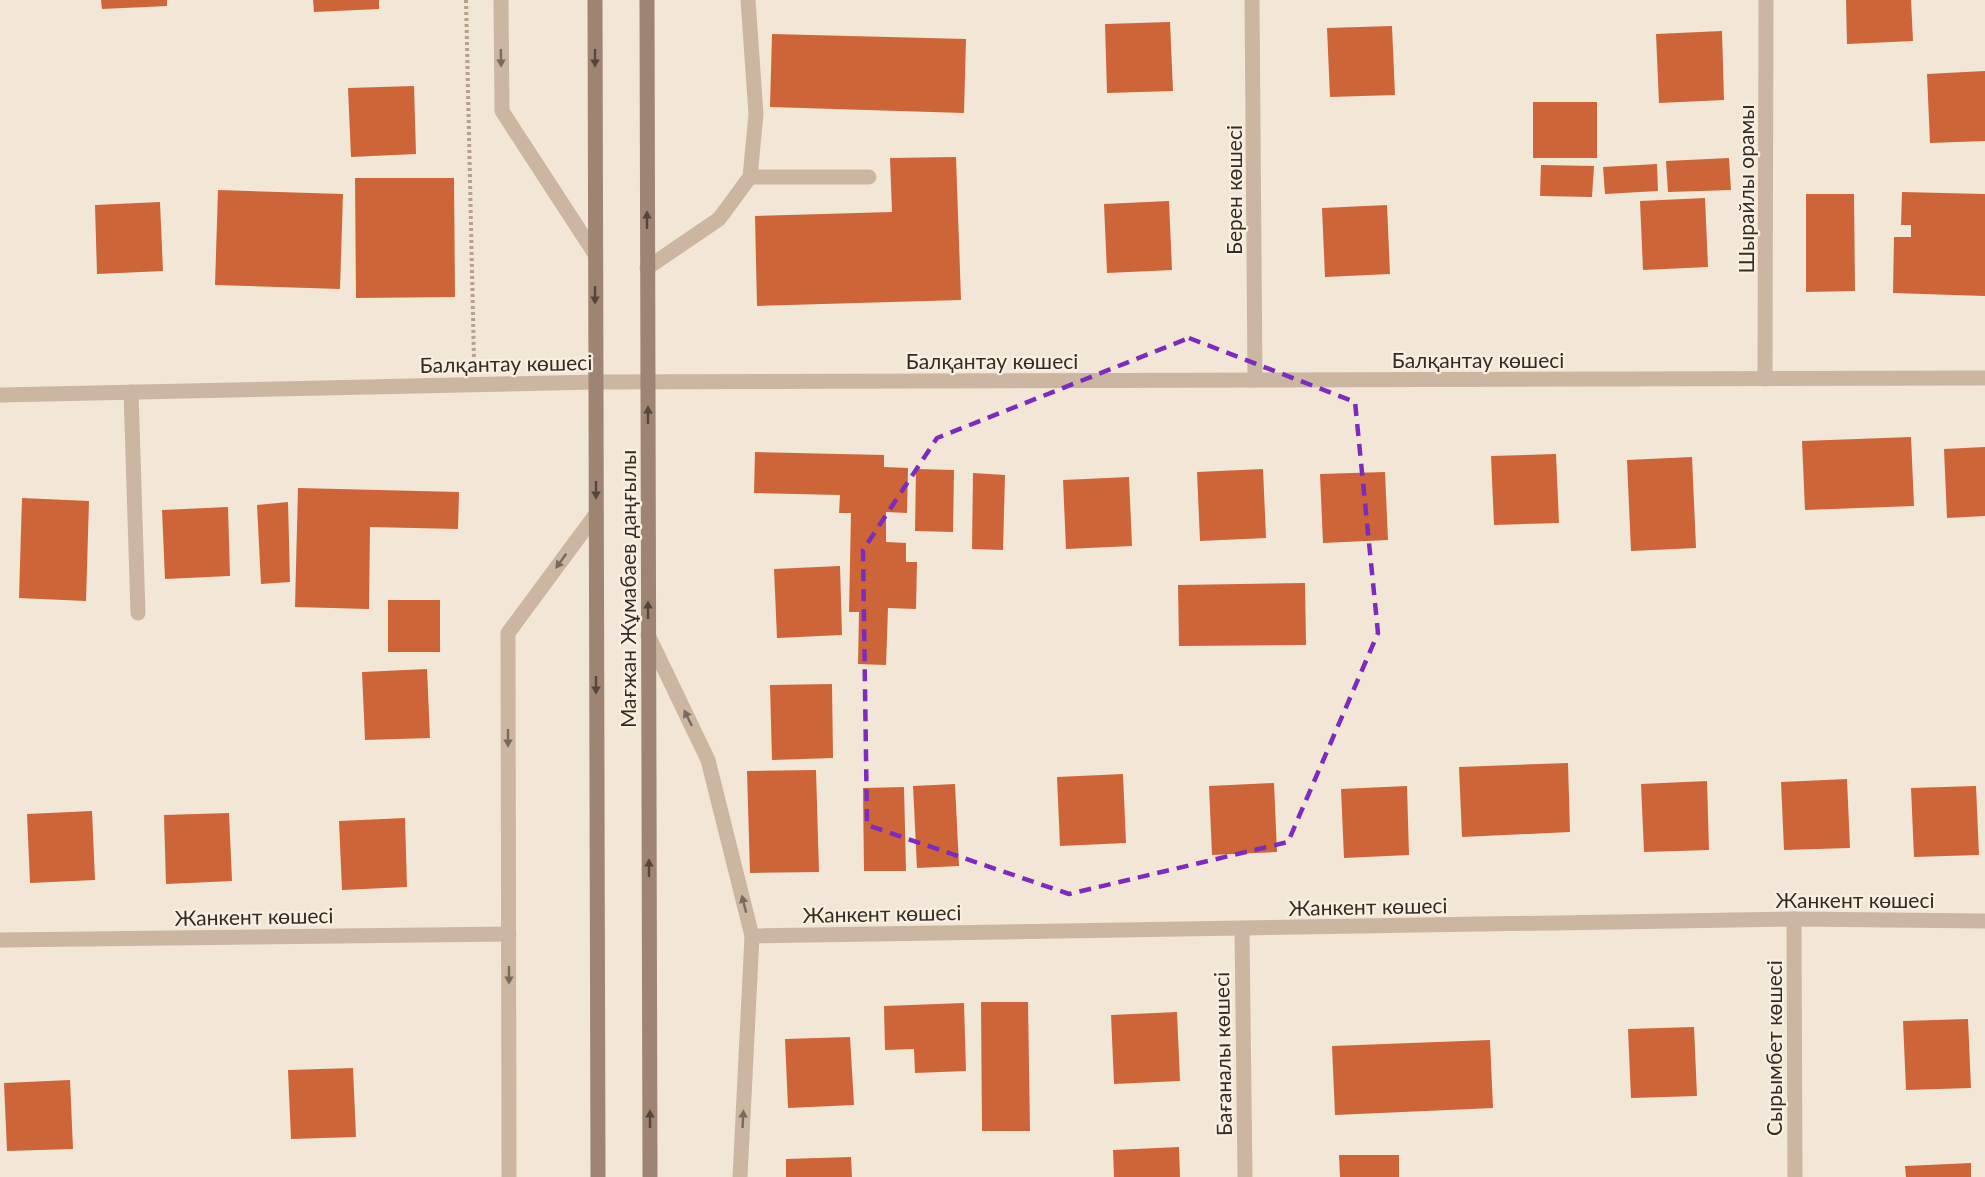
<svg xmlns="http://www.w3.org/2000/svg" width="1985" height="1177" font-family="Lato,sans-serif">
<rect width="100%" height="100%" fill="#f2e7d6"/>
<g fill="#ce6538">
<path d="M101 0H167V6L102 9Z"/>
<path d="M313 0H379V9L314 12Z"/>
<path d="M1846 0H1911L1913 41 1847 44Z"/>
<path d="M1170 22 1173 91 1107 93 1105 24Z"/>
<path d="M1392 26 1395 95 1330 97 1327 28Z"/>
<path d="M1722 31 1724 100 1659 103 1656 34Z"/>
<path d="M772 34 966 39 964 113 770 107Z"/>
<path d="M1985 71V141L1930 143 1927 74Z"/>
<path d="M414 86 416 154 351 157 348 88Z"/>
<rect x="1533" y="102" width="64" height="56"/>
<path d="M956 157 961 300 757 306 755 216 892 212 890 158Z"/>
<path d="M1729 158 1731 190 1668 192 1666 161Z"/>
<path d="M1657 164 1658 191 1605 194 1603 167Z"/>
<path d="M1541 165 1594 166 1592 197 1540 196Z"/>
<path d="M355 178H454L455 297 356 298Z"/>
<path d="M218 190 343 194 340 289 215 285Z"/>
<path d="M1902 192 1985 194V296L1893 293 1894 237H1911V225H1901Z"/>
<path d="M1806 194H1854L1855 291 1806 292Z"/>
<path d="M1705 198 1708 267 1643 270 1640 201Z"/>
<path d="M1169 201 1172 270 1107 273 1104 204Z"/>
<path d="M160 202 163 271 97 274 95 205Z"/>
<path d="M1387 205 1390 274 1325 277 1322 208Z"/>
<path d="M1911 437 1914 506 1805 510 1802 441Z"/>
<path d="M1985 447V516L1947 518 1944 449Z"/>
<path d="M755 452 884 455V467L908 468 907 513 886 512V542L906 543V562H917L916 609 888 608 886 665 858 664 859 612H849L851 513H839L840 495 754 493Z"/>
<path d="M1556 454 1559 523 1494 525 1491 456Z"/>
<path d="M1692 457 1696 548 1631 551 1627 460Z"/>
<path d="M916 469 954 470 953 532 915 531Z"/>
<path d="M1263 469 1266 538 1200 541 1197 472Z"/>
<path d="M1385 472 1388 540 1323 543 1320 474Z"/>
<path d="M973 473 1005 475 1003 550 972 549Z"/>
<path d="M1129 477 1132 546 1066 549 1063 480Z"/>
<path d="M298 488 459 492 458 529 370 527 369 609 295 607Z"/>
<path d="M22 498 89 501 86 601 19 598Z"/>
<path d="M288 502 290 582 261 584 257 505Z"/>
<path d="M228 507 230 576 165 579 162 510Z"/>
<path d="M840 566 842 635 777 638 774 569Z"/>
<path d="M1305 583 1306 645 1179 646 1178 585Z"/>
<rect x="388" y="600" width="52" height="52"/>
<path d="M427 669 430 738 365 740 362 672Z"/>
<path d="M832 684 833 758 772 760 770 685Z"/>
<path d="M1568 763 1570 832 1462 837 1459 767Z"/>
<path d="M816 770 819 872 750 873 747 771Z"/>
<path d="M1123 774 1126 843 1060 846 1057 777Z"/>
<path d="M1847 779 1850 848 1784 850 1781 782Z"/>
<path d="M1707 781 1709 850 1644 852 1641 784Z"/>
<path d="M1274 783 1277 852 1212 855 1209 786Z"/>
<path d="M955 784 959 866 917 868 913 786Z"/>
<path d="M1407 786 1409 855 1344 858 1341 789Z"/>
<path d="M1976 786 1979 855 1914 857 1911 788Z"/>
<path d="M904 787 906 871H864L863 788Z"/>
<path d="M92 811 95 880 30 883 27 814Z"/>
<path d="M229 813 232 881 166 884 164 815Z"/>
<path d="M405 818 407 887 342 890 339 821Z"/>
<path d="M981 1002H1028L1030 1131H982Z"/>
<path d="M964 1003 966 1071 915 1073 914 1049 885 1050 884 1006Z"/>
<path d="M1177 1012 1180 1081 1114 1084 1111 1015Z"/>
<path d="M1968 1019 1971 1088 1906 1090 1903 1021Z"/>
<path d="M1694 1027 1697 1096 1631 1098 1628 1029Z"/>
<path d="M850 1037 854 1105 788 1108 785 1039Z"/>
<path d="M1490 1040 1493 1108 1335 1115 1332 1046Z"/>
<path d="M353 1068 356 1137 291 1139 288 1070Z"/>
<path d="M70 1080 73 1149 7 1151 4 1083Z"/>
<path d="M1179 1147 1180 1177H1114L1113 1150Z"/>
<path d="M1339 1155H1399V1177H1340Z"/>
<path d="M851 1157 852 1177H786V1159Z"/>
<path d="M1971 1163V1177H1906L1905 1166Z"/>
</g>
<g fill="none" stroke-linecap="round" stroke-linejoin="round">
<path stroke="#b7a18c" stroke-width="4" stroke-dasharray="3 3" stroke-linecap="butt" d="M466 0 474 360"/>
<g stroke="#cbb7a1" stroke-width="15">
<path d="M750 177H869"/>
<path d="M647 268 719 219 750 177 756 114 748 0"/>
<path d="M131 392 138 613"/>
</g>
<g stroke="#cbb7a1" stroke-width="15">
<path d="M501 0 502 111 595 254"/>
<path d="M1252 0 1255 380"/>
<path d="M1765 379 1766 0"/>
<path d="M648 635 708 760 752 936 740 1177"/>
<path d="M1794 919 1795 1177"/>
<path d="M1242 930 1245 1177"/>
<path d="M752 936 1794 919 1985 921"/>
<path d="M0 940 509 934"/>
<path d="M509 1177 508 633 596 514"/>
</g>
<path stroke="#cbb7a1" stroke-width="15" d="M0 395 596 382 1985 378"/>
<g stroke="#9e8573" stroke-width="15">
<path d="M595 0 598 1177"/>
<path d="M647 0 650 1177"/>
</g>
</g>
<defs><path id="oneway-solid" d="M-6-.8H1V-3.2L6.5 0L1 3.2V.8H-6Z" transform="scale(1.5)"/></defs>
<g fill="#786a5d">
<use href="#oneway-solid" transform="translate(501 58) rotate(89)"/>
<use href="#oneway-solid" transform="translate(561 561) rotate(126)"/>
<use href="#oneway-solid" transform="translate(688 718) rotate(-116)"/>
<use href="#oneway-solid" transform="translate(508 738) rotate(90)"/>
<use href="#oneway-solid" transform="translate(744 904) rotate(-104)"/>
<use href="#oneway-solid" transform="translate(509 975) rotate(90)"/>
<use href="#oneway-solid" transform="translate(743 1119) rotate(-87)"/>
</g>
<g fill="#54463c">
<use href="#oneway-solid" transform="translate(595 58) rotate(90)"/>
<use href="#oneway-solid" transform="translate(647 220) rotate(-90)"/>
<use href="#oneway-solid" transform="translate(595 295) rotate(90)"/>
<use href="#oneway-solid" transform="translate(648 415) rotate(-90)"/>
<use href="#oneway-solid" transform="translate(596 490) rotate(90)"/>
<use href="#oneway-solid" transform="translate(648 610) rotate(-90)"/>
<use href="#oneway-solid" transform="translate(596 685) rotate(90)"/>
<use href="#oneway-solid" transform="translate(649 868) rotate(-90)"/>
<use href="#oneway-solid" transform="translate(650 1119) rotate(-90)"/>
</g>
<path fill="none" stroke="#7b2cbf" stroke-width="4.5" stroke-dasharray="12 8" stroke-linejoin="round" d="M1189 338 1355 402 1378 633 1288 842 1069 894 867 825 863 550 937 438Z"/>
<g text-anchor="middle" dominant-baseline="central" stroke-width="4.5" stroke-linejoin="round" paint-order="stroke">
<g font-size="21" fill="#352b25" stroke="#faf0e2">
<text transform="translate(1745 189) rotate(-90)">Шырайлы орамы</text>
<text transform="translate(1233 190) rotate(-90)">Берен көшесі</text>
<text x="1478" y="359">Балқантау көшесі</text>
<text x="992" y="360">Балқантау көшесі</text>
<text transform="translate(506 363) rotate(-1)">Балқантау көшесі</text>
<text transform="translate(627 589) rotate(-90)">Мағжан Жұмабаев даңғылы</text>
<text x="1855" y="899">Жанкент көшесі</text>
<text transform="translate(1368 906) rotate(-1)">Жанкент көшесі</text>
<text transform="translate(882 913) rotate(-1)">Жанкент көшесі</text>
<text transform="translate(254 916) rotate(-1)">Жанкент көшесі</text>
<text transform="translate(1773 1048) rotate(-90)">Сырымбет көшесі</text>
<text transform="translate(1222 1054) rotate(-91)">Бағаналы көшесі</text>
</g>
</g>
</svg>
